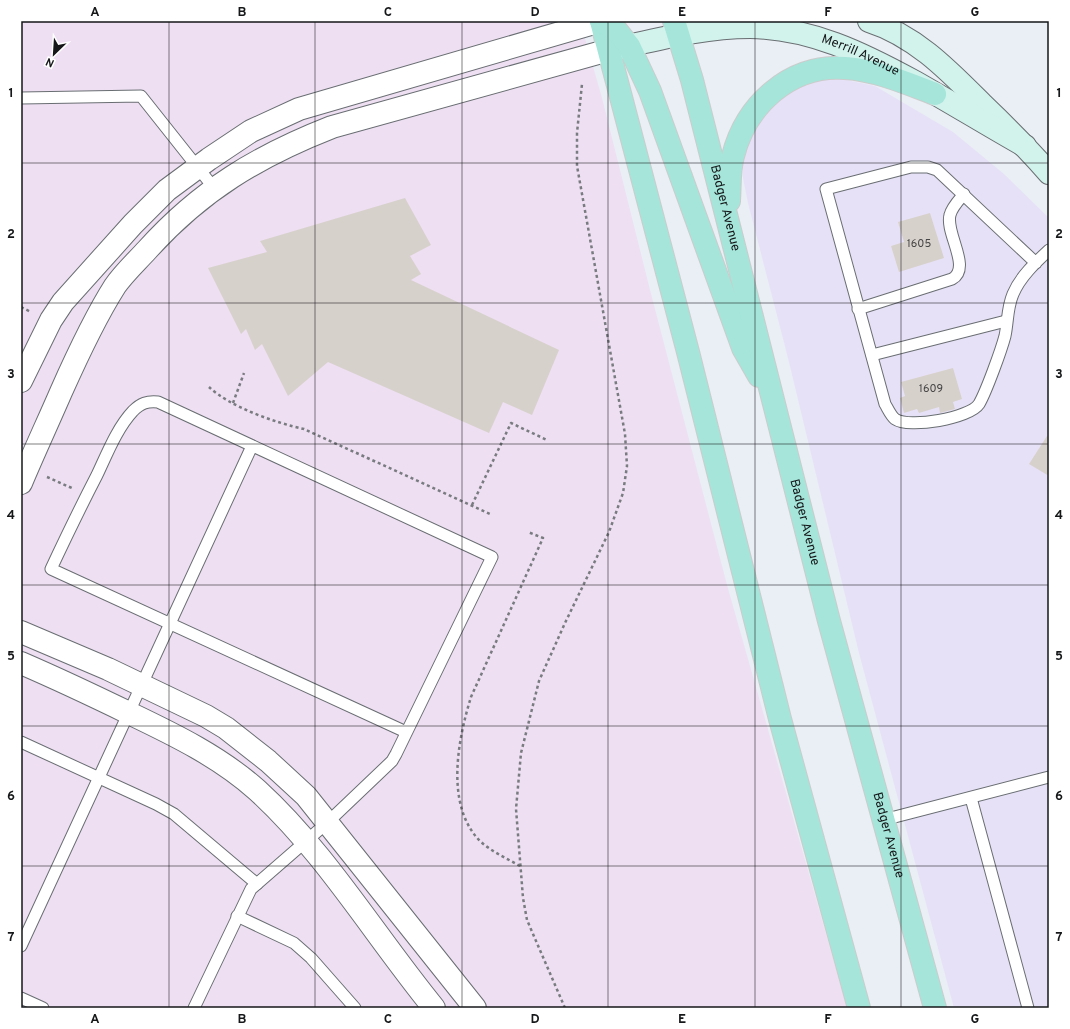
<svg xmlns="http://www.w3.org/2000/svg" width="1070" height="1029" font-family="Overpass,sans-serif">
<rect width="100%" height="100%" fill="#e9eff5"/>
<path fill="#e7e1f7" d="M842 79 875 86 953 132 1004 174 1049 218V1008H954L859 653 789 362 748 203 743 178V160L750 139 762 118 774 104 795 89 822 80Z"/>
<path fill="#eedff2" d="M21 21H580L602 98 650 290 727 585 847 1008H21Z"/>
<g fill="#d7d1cc">
<path d="M405 198 431 245 410 256 421 274 411 280 559 350 532 415 503 402 489 433 328 362 288 396 262 344 255 350 246 329 241 334 208 268 267 252 260 241Z"/>
<path d="M930 213 944 258 899 272 891 246 904 242 898 222Z"/>
<path d="M953 368 962 399 953 402 955 409 940 413 939 407 919 413 917 409 904 413 900 398 905 396 901 382Z"/>
<path d="M1047 436 1049 437V476L1029 464Z"/>
</g>
<g fill="none" stroke-linecap="round" stroke-linejoin="round">
<defs>
<g id="lane">
<path d="M21 98 141 96 214 188"/>
<path d="M1036 263 937 170 928 167H911L826 189 885 404C888 409 891 416 895 419 909 429 970 418 979 404 986 392 1001 351 1005 336 1008 322 1007 308 1013 294 1020 277 1035 263 1049 250"/>
<path d="M858 309 952 279C972 268 945 233 950 215 952 207 959 200 964 194"/>
<path d="M872 355 1006 321"/>
<path d="M21 742 156 804 174 814 257 884"/>
<path d="M971 798 1028 1008"/>
<path d="M883 820 1049 777"/>
<path d="M237 916 294 943 311 958 355 1008"/>
<path d="M21 946 252 446"/>
<path d="M21 998 43 1008"/>
<path d="M194 1008 251 889 328 822 392 761 396 754 492 557 158 402C147 401 141 403 133 411 117 428 107 454 97 475 81 506 66 537 51 569L406 732"/>
</g>
<g id="street">
<path d="M21 381 51 320 63 302 133 224 167 190 209 159 251 131 299 109 601 21"/>
<path d="M21 483C34 452 48 422 61 392 77 356 94 319 115 286 124 273 136 262 147 250 201 190 258 156 332 127L609 50"/>
<path d="M21 632 108 669 206 716 226 728 268 761 306 796 475 1008"/>
<path d="M21 663C58 679 94 696 131 714 175 735 220 757 257 790 326 853 375 936 434 1008"/>
</g>
<g id="secondary">
<path d="M869 21C916 36 949 71 983 105 1006 127 1028 149 1049 173"/>
<path id="s1" d="M610 50C656 40 703 27 750 27 811 28 862 53 915 82 952 103 988 125 1025 146"/>
</g>
<g id="primary">
<path d="M601 21 688 352 780 719 859 1008"/>
<path d="M601 21 617 31 629 46 650 91 743 348 759 376"/>
<path id="s2" d="M674 21 692 80 829 621 935 1008"/>
<path d="M729 201C730 186 729 170 733 156 746 105 790 64 845 68 876 70 906 83 935 94"/>
</g>
</defs>
<use href="#lane" stroke="#696e72" stroke-width="13"/>
<use href="#street" stroke="#696e72" stroke-width="24"/>
<use href="#secondary" stroke="#696e72" stroke-width="24"/>
<use href="#primary" stroke="#ccc" stroke-width="24"/>
<g stroke="#787b7f" stroke-width="2.5" stroke-dasharray="3 3" stroke-linecap="butt">
<path d="M21 307 31 312"/>
<path d="M209 387C230 407 276 423 304 429L490 514"/>
<path d="M233 403 244 373"/>
<path d="M47 477 74 489"/>
<path d="M472 505 511 423 547 440"/>
<path d="M520 866C506 858 490 851 479 840 445 804 458 739 471 697L543 538 528 532"/>
<path d="M565 1008 527 920 523 898 516 809 521 753 539 681 565 623 609 532 623 493 627 466 625 434 577 166V133L582 84"/>
</g>
<use href="#lane" stroke="#fff" stroke-width="11"/>
<use href="#street" stroke="#fff" stroke-width="22"/>
<use href="#secondary" stroke="#d2f2ec" stroke-width="22"/>
<use href="#primary" stroke="#a5e5da" stroke-width="22"/>
</g>
<path fill="none" stroke="#151719" stroke-width="1" stroke-opacity="0.55" d="M169 21V1008M315 21V1008M462 21V1008M608 21V1008M755 21V1008M901 21V1008M21 163H1049M21 303H1049M21 444H1049M21 585H1049M21 726H1049M21 866H1049"/>
<g text-anchor="middle" dominant-baseline="central" stroke-width="3.5" stroke-linejoin="round" paint-order="stroke">
<g font-size="11" fill="#464646">
<text x="919" y="244">1605</text>
<text x="931" y="389">1609</text>
</g>
<g font-size="13" fill="#151719" stroke="#fff">
<text stroke="none"><textPath href="#s1" startOffset="257">Merrill Avenue</textPath></text>
<text stroke="none"><textPath href="#s2" startOffset="194">Badger Avenue</textPath></text>
<text stroke="none"><textPath href="#s2" startOffset="518">Badger Avenue</textPath></text>
<text stroke="none"><textPath href="#s2" startOffset="842">Badger Avenue</textPath></text>
</g>
</g>
<rect width="1070" height="1029" fill="none" stroke="#ffffff" stroke-width="44"/>
<g transform="translate(54 54) rotate(205)" stroke="#ffffff" stroke-width="3" paint-order="stroke">
<path d="M0-3L7 15L0 10L-7 15Z" fill="#151719"/>
<text y="-6" font-size="11" font-weight="bold" text-anchor="middle" fill="#151719">N</text>
</g>
<rect x="22" y="22" width="1026" height="985" fill="none" stroke="#151719" stroke-width="1.5"/>
<g font-size="13" text-anchor="middle" font-weight="bold" fill="#151719">
<text x="95" y="16">A</text>
<text x="242" y="16">B</text>
<text x="388" y="16">C</text>
<text x="535" y="16">D</text>
<text x="682" y="16">E</text>
<text x="828" y="16">F</text>
<text x="975" y="16">G</text>
<text x="11" y="97">1</text>
<text x="1059" y="97">1</text>
<text x="11" y="238">2</text>
<text x="1059" y="238">2</text>
<text x="11" y="378">3</text>
<text x="1059" y="378">3</text>
<text x="11" y="519">4</text>
<text x="1059" y="519">4</text>
<text x="11" y="660">5</text>
<text x="1059" y="660">5</text>
<text x="11" y="800">6</text>
<text x="1059" y="800">6</text>
<text x="11" y="941">7</text>
<text x="1059" y="941">7</text>
<text x="95" y="1023">A</text>
<text x="242" y="1023">B</text>
<text x="388" y="1023">C</text>
<text x="535" y="1023">D</text>
<text x="682" y="1023">E</text>
<text x="828" y="1023">F</text>
<text x="975" y="1023">G</text>
</g>
</svg>
